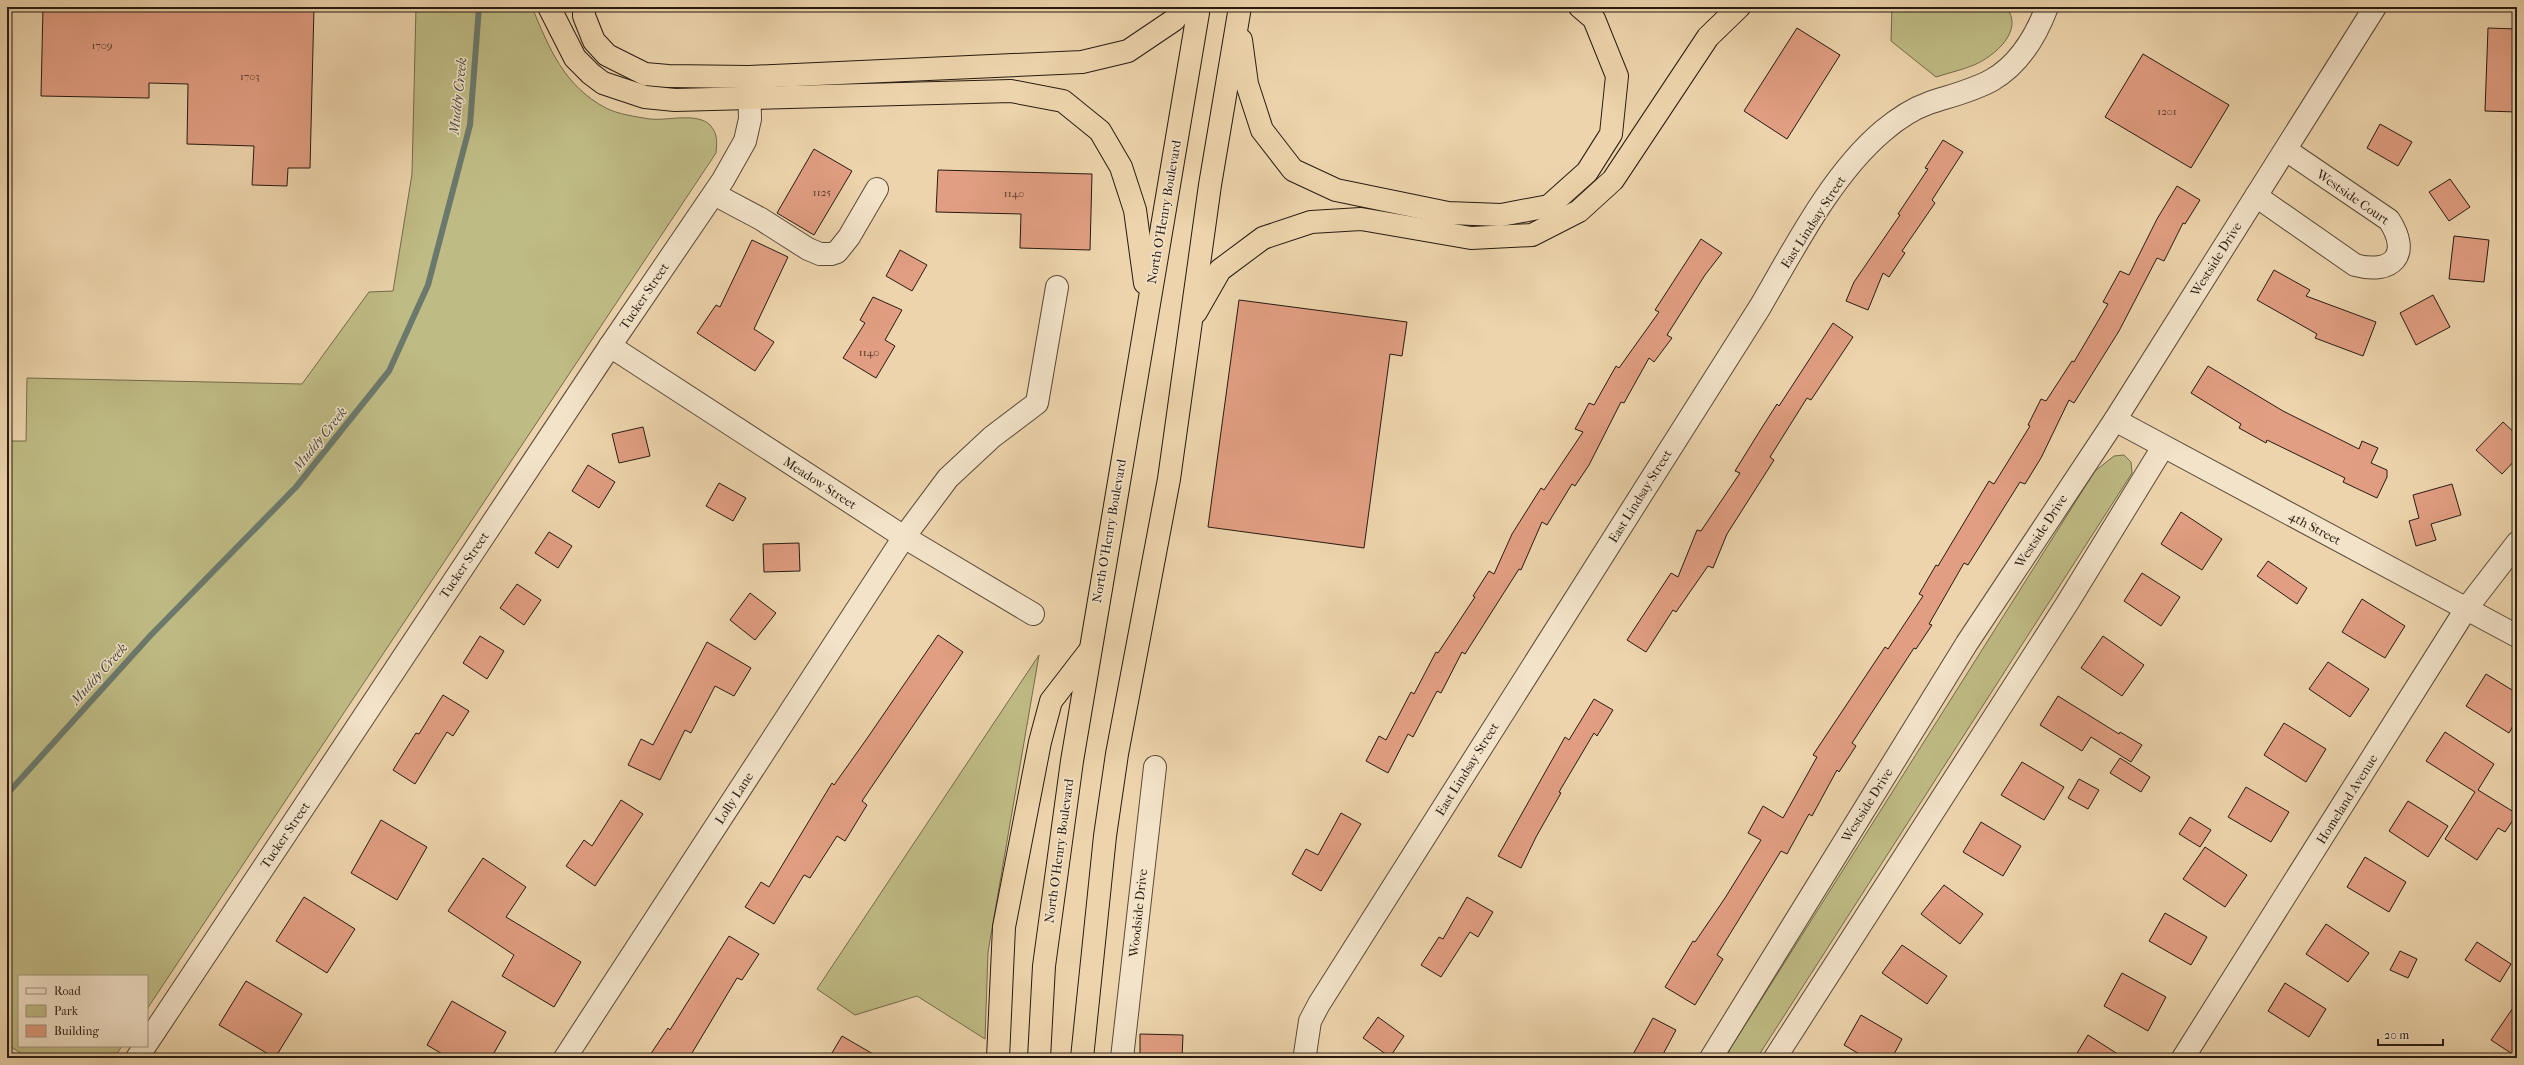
<svg xmlns="http://www.w3.org/2000/svg" width="2524" height="1065" font-family="'IM FELL French Canon',serif">
<rect width="100%" height="100%" fill="#edd4ac"/>
<filter id="stains"><feTurbulence type="fractalNoise" baseFrequency=".005" numOctaves="4"/><feColorMatrix values="0 0 0 0 .2 0 0 0 0 .09 0 0 0 0 .02 0 0 0 .5 -.17"/></filter>
<radialGradient id="worn" r=".72"><stop offset=".6" stop-color="#630" stop-opacity="0"/><stop offset="1" stop-color="#630" stop-opacity=".3"/></radialGradient>
<g fill="#bfbb84" stroke="#736b4b">
<path d="M416 7H532C549 48 564 86 606 108 617 114 637 117 650 119 667 121 697 112 710 125 718 134 717 142 716 153L147 1009V976H19V1046H122L114 1058H28L7 1044V441H26L27 378 302 384 369 292 393 291 412 174Z"/>
<path d="M1892 7H2006C2025 30 1995 56 1974 65 1962 70 1948 73 1936 77L1891 41Z"/>
<path d="M2124 455 2131 462 2132 473 1757 1058H1727L1730 1049 2095 471 2114 456Z"/>
<path d="M1039 655 988 952 985 1039 917 996 855 1015 817 989Z"/>
</g>
<g fill="none" stroke-linecap="round" stroke-linejoin="round">
<path stroke="#6b796d" stroke-width="6" d="M7 794 150 636 296 487 389 371 428 285 470 125 479 7"/>
</g>
<g fill="#e19e82" stroke="#271b12">
<path d="M43 7H314L310 168H288L287 186 252 185 254 146 187 144 188 84 149 83V98L41 96Z"/>
<path d="M1797 28 1840 55 1787 139 1744 111Z"/>
<path d="M2488 28 2517 29V112L2485 111Z"/>
<path d="M2143 54 2229 105 2191 168 2105 117Z"/>
<path d="M2380 124 2412 142 2398 166 2367 148Z"/>
<path d="M1943 140 1963 152 1932 200 1935 203 1902 251 1905 253 1889 277 1883 273 1868 310 1846 301 1854 282 1900 215 1898 214 1928 169 1925 168Z"/>
<path d="M814 149 852 171 814 235 777 213Z"/>
<path d="M938 170 1092 174 1090 250 1020 248 1021 214 936 212Z"/>
<path d="M2450 179 2470 207 2449 221 2429 192Z"/>
<path d="M2177 186 2200 200 2185 224 2183 223 2164 261 2157 258 2119 331 2074 403 2069 400 2041 458 2025 484 2020 482 1968 565 1964 563 1929 624 1932 625 1916 649 1914 648 1852 743 1856 746 1839 772 1837 770 1812 816 1809 814 1787 854 1781 851 1717 955 1723 959 1695 1005 1665 987 1693 941 1695 942 1725 898 1761 840 1748 833 1763 806 1783 818 1817 757 1813 755 1885 647 1888 649 1923 596 1919 594 1936 565 1938 566 1989 481 1994 484 2030 426 2028 425 2041 399 2046 401 2072 361 2074 362 2108 304 2103 302 2120 271 2129 275 2157 219Z"/>
<path d="M2454 236 2489 240 2484 282 2449 279Z"/>
<path d="M1701 239 1722 253 1705 275 1667 335 1672 338 1654 362 1649 358 1624 403 1621 402 1589 465 1575 486 1572 484 1547 525 1542 522 1521 570 1519 569 1465 654 1462 652 1441 693 1437 691 1413 737 1408 734 1388 773 1366 761 1379 736 1386 740 1411 692 1414 694 1436 652 1438 653 1475 597 1473 596 1489 571 1494 574 1512 534 1541 488 1544 490 1583 432 1575 429 1589 403 1594 405 1616 366 1619 368 1659 312 1655 310Z"/>
<path d="M752 240 788 257 754 329 774 342 755 371 697 333 716 305 720 307Z"/>
<path d="M900 250 927 265 912 291 886 276Z"/>
<path d="M2274 270 2310 290 2306 296 2376 322 2363 356 2315 338 2317 334 2257 300Z"/>
<path d="M2433 295 2450 327 2416 345 2400 313Z"/>
<path d="M873 297 902 310 885 340 895 346 876 378 843 358 865 323 860 320Z"/>
<path d="M1239 300 1407 322 1402 356 1390 354 1364 548 1208 527Z"/>
<path d="M1833 323 1853 337 1811 400 1807 398 1770 457 1774 460 1727 534 1713 568 1708 566 1676 612 1673 610 1646 652 1627 640 1671 573 1678 577 1697 530 1701 531 1740 473 1735 471 1761 429 1777 404 1779 406Z"/>
<path d="M2208 366 2283 411 2359 449 2362 441 2378 448 2371 463 2387 470V477L2377 498 2343 482 2345 478 2267 440 2266 443 2239 428 2241 424 2191 393Z"/>
<path d="M2503 422 2517 435V458L2502 474 2476 450Z"/>
<path d="M643 427 650 456 619 463 612 434Z"/>
<path d="M588 465 615 482 599 508 572 491Z"/>
<path d="M719 483 746 498 733 521 706 506Z"/>
<path d="M2452 484 2461 515 2431 524 2436 540 2416 546 2409 521 2419 518 2413 495Z"/>
<path d="M2181 512 2222 539 2202 570 2161 544Z"/>
<path d="M549 532 572 546 558 568 535 553Z"/>
<path d="M799 543 800 571 764 572 763 544Z"/>
<path d="M2268 561 2307 588 2297 604 2257 576Z"/>
<path d="M2142 573 2180 597 2161 626 2124 601Z"/>
<path d="M517 584 541 600 524 625 500 608Z"/>
<path d="M750 593 776 613 755 640 730 620Z"/>
<path d="M2362 599 2405 626 2385 658 2342 632Z"/>
<path d="M938 635 963 652 862 801 867 805 845 841 837 836 810 878 804 875 774 924 745 907 761 882 769 887 832 783 834 785 868 737Z"/>
<path d="M480 636 504 651 487 679 463 663Z"/>
<path d="M2103 636 2144 665 2122 696 2081 668Z"/>
<path d="M707 642 751 668 734 696 715 686 691 733 685 730 660 780 628 765 641 739 653 745Z"/>
<path d="M2328 662 2369 689 2350 717 2309 689Z"/>
<path d="M2486 674 2517 693V719L2509 733 2466 706Z"/>
<path d="M443 695 469 711 453 736 447 732 415 784 393 770 416 733 419 734Z"/>
<path d="M2058 696 2119 734 2120 732 2142 745 2131 762 2091 737 2082 751 2040 725Z"/>
<path d="M1594 699 1613 710 1597 736 1594 733 1559 792 1561 793 1536 837 1521 868 1498 856 1565 737 1569 740Z"/>
<path d="M2284 723 2326 749 2306 782 2264 755Z"/>
<path d="M2445 732 2494 764 2478 790 2517 814 2505 832 2498 828 2477 860 2445 839 2475 792 2426 761Z"/>
<path d="M2120 758 2150 777 2141 792 2110 773Z"/>
<path d="M2022 762 2064 787 2044 820 2001 795Z"/>
<path d="M2079 779 2099 790 2088 809 2068 798Z"/>
<path d="M2246 787 2289 812 2271 842 2228 817Z"/>
<path d="M621 800 643 814 595 886 566 866 584 840 592 846Z"/>
<path d="M2408 801 2448 826 2428 857 2389 831Z"/>
<path d="M1341 813 1361 824 1321 891 1292 874 1306 849 1318 855Z"/>
<path d="M2190 817 2211 830 2200 847 2179 834Z"/>
<path d="M381 820 427 847 397 900 351 873Z"/>
<path d="M1981 822 2021 846 2003 876 1963 852Z"/>
<path d="M2205 847 2247 875 2225 907 2183 879Z"/>
<path d="M2365 857 2406 882 2389 912 2347 887Z"/>
<path d="M483 858 526 887 506 917 581 962 554 1007 502 976 514 955 448 911Z"/>
<path d="M1944 885 1983 914 1960 944 1921 914Z"/>
<path d="M304 897 355 929 327 973 276 941Z"/>
<path d="M1467 897 1493 912 1478 937 1470 932 1441 977 1421 965 1439 937 1443 939Z"/>
<path d="M2165 913 2207 937 2191 965 2149 941Z"/>
<path d="M2326 924 2369 953 2348 982 2306 954Z"/>
<path d="M729 936 759 954 742 980 737 978 689 1058H648L668 1028 670 1030Z"/>
<path d="M2477 942 2511 964 2500 982 2465 960Z"/>
<path d="M1902 945 1947 976 1927 1004 1882 973Z"/>
<path d="M2400 951 2417 959 2408 978 2390 970Z"/>
<path d="M2122 973 2166 997 2148 1031 2104 1006Z"/>
<path d="M246 981 302 1014 275 1058 219 1025Z"/>
<path d="M2285 983 2326 1009 2309 1037 2268 1011Z"/>
<path d="M452 1001 506 1032 491 1058H449L427 1045Z"/>
<path d="M2517 1002V1057L2491 1040Z"/>
<path d="M1861 1015 1902 1039 1892 1058H1866L1844 1045Z"/>
<path d="M1378 1017 1404 1036 1390 1057 1363 1038Z"/>
<path d="M1653 1018 1676 1030 1661 1058H1631Z"/>
<path d="M1140 1034 1183 1035 1182 1058H1140Z"/>
<path d="M2088 1035 2124 1058H2074Z"/>
<path d="M842 1036 880 1058H829Z"/>
</g>
<g fill="none" stroke-linecap="round" stroke-linejoin="round">
<defs>
<g id="minor">
<path d="M714 194 761 219 808 249 820 254H831L837 252 849 237 877 189"/>
<path d="M2256 196 2355 265C2392 275 2412 255 2389 220L2286 150"/>
<path d="M610 346 904 537 1033 614"/>
<path d="M2115 420 2517 636"/>
<path d="M147 1043 610 346 723 180 745 141 750 119 749 80"/>
<path d="M137 1058 145 1046"/>
<path d="M565 1058 904 537 948 478 992 437 1037 403 1057 287"/>
<path d="M1122 1058 1155 767"/>
<path d="M1307 1058 1305 1054 1310 1021 1319 1004 1760 307C1794 249 1831 175 1883 131 1896 120 1912 109 1929 103 1950 96 1972 91 1992 80 2020 64 2036 36 2047 7"/>
<path d="M1711 1058 1967 643 2115 420 2375 7"/>
<path d="M1775 1058 2068 602 2163 447"/>
<path d="M2183 1058 2466 609 2517 543"/>
</g>
<g id="highway">
<path d="M549 7 575 58 591 74 603 83 645 97 675 100 750 98 1011 91 1063 101 1100 131 1121 167 1135 210 1145 283"/>
<path d="M584 7V16L594 41 607 55 645 74 668 76 749 77 1082 62 1128 51 1174 20 1184 7"/>
<path d="M1241 40 1247 84 1262 130 1293 170 1336 190 1448 213 1501 215 1549 206 1587 172 1611 134 1617 76 1594 19 1580 7"/>
<path d="M1196 312 1220 270 1263 238 1311 222 1361 219 1471 238 1532 235 1579 211 1613 180 1708 37 1739 7"/>
<path d="M998 1058 1004 927 1040 742 1051 701 1088 653"/>
<path d="M1039 1058 1044 966 1072 761 1199 7"/>
<path d="M1082 1058 1105 836 1117 754 1169 479 1210 185 1240 7"/>
</g>
</defs>
<use href="#minor" stroke="#584938" stroke-width="24"/>
<use href="#highway" stroke="#271b12" stroke-width="24"/>
<use href="#minor" stroke="#f3e3c9" stroke-width="22"/>
<use href="#highway" stroke="#edd4ac" stroke-width="22"/>
</g>
<g text-anchor="middle" dominant-baseline="central" stroke-width="3" stroke-linejoin="round" paint-order="stroke">
<g font-size="11" fill="#563c2e">
<text x="102" y="45">1709</text>
<text x="250" y="76">1703</text>
<text x="2167" y="111">1201</text>
<text x="822" y="192">1125</text>
<text x="1014" y="193">1140</text>
<text x="869" y="352">1140</text>
</g>
<g font-size="13" fill="#271b12" stroke="#f3e3c9">
<text transform="translate(2353 197) rotate(35)">Westside Court</text>
<text transform="translate(1164 212) rotate(-80)">North O'Henry Boulevard</text>
<text transform="translate(1813 222) rotate(-57)">East Lindsay Street</text>
<text transform="translate(2216 259) rotate(-58)">Westside Drive</text>
<text transform="translate(644 296) rotate(-56)">Tucker Street</text>
<text transform="translate(820 483) rotate(33)">Meadow Street</text>
<text transform="translate(1640 496) rotate(-58)">East Lindsay Street</text>
<text transform="translate(2315 528) rotate(28)">4th Street</text>
<text transform="translate(1109 531) rotate(-80)">North O'Henry Boulevard</text>
<text transform="translate(2041 531) rotate(-57)">Westside Drive</text>
<text transform="translate(464 565) rotate(-56)">Tucker Street</text>
<text transform="translate(1467 769) rotate(-58)">East Lindsay Street</text>
<text transform="translate(734 798) rotate(-57)">Lolly Lane</text>
<text transform="translate(2347 799) rotate(-58)">Homeland Avenue</text>
<text transform="translate(1867 805) rotate(-58)">Westside Drive</text>
<text transform="translate(285 835) rotate(-56)">Tucker Street</text>
<text transform="translate(1059 851) rotate(-82)">North O'Henry Boulevard</text>
<text transform="translate(1138 913) rotate(-84)">Woodside Drive</text>
</g>
<g font-size="14" font-style="italic" fill="#494a40" stroke="#f3e3c9">
<text transform="translate(458 96) rotate(-84)">Muddy Creek</text>
<text transform="translate(320 439) rotate(-51)">Muddy Creek</text>
<text transform="translate(99 674) rotate(-48)">Muddy Creek</text>
</g>
</g>
<rect width="2524" height="1065" fill="none" stroke="#edd4ac" stroke-width="24"/>
<rect x="8" y="8" width="2508" height="1049" fill="none" stroke="#271b12" stroke-width="2"/>
<rect x="12" y="12" width="2500" height="1041" fill="none" stroke="#271b12"/>
<rect x="18" y="975" width="130" height="72" fill="#f3e3c9" stroke="#a19380"/>
<rect x="26" y="988" width="20" height="6" fill="#f3e3c9" stroke="#a19380"/>
<text x="54" y="995" font-size="12" fill="#271b12">Road</text>
<rect x="26" y="1005" width="20" height="12" fill="#bfbb84" stroke="#a19380"/>
<text x="54" y="1015" font-size="12" fill="#271b12">Park</text>
<rect x="26" y="1025" width="20" height="12" fill="#e19e82" stroke="#a19380"/>
<text x="54" y="1035" font-size="12" fill="#271b12">Building</text>
<path d="M2378 1039v6h65v-6" fill="none" stroke="#271b12" stroke-width="2"/>
<text x="2384" y="1039" font-size="12" fill="#271b12" stroke="#f3e3c9" stroke-width="3" paint-order="stroke">20 m</text>
<rect width="100%" height="100%" filter="url(#stains)"/>
<rect width="100%" height="100%" fill="url(#worn)"/>
</svg>
